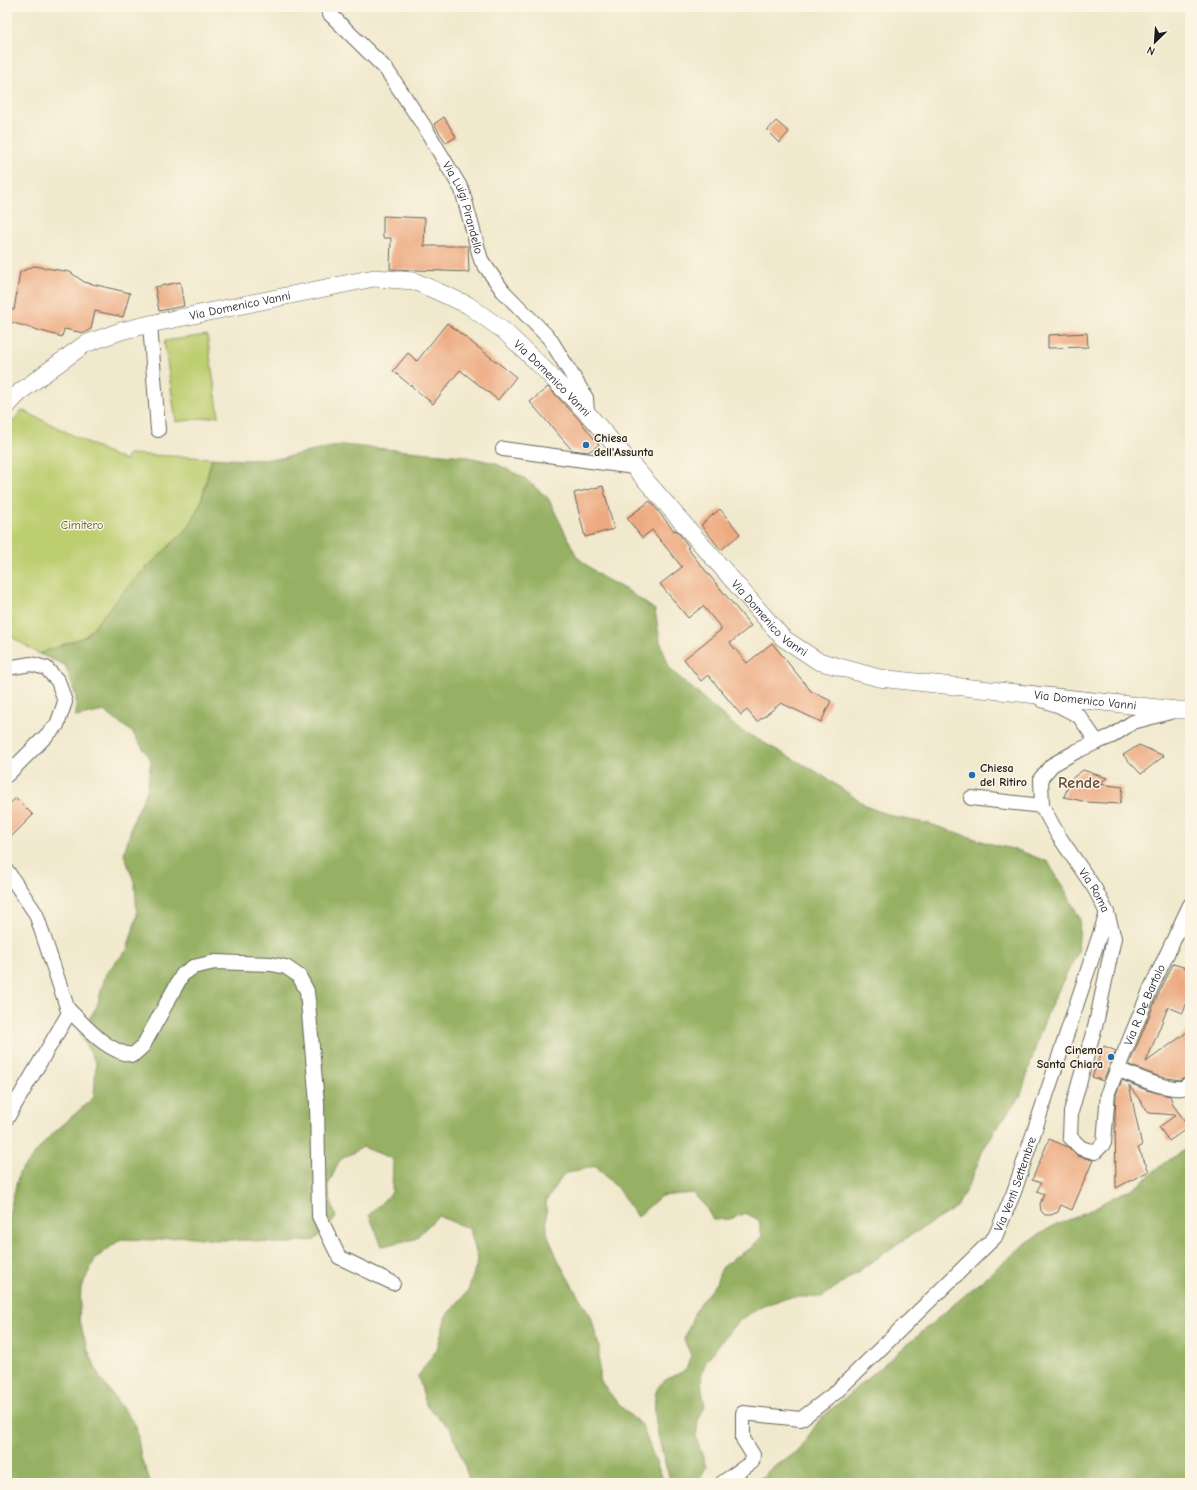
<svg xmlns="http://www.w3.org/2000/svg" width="1197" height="1490" font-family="'Comic Neue',sans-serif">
<rect width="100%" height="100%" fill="#fcf5e5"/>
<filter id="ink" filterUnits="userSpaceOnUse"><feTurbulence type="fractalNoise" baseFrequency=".025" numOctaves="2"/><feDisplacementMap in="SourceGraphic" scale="8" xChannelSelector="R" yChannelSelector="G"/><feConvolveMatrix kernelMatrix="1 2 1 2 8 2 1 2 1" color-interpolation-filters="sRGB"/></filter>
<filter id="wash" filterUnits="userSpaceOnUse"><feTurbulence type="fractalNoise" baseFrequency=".012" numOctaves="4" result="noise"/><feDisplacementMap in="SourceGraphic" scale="16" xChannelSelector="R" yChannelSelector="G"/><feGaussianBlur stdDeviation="0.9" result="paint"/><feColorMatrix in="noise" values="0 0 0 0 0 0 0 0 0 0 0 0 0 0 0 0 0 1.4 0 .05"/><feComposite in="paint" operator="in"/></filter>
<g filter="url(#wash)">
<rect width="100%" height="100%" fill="#f1e9cd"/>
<g fill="#bdce71" stroke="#6c7546">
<path d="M207 335 219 416 176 422 164 341Z"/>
<path d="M22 410 125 461 129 454 212 458 201 502 189 527 129 585 86 636 39 654 7 634V429Z"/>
</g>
<g fill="#96b163" stroke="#596640">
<path d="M342 445 463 456 495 463 524 478 548 498 577 557 602 577 630 592 655 610 660 641 670 669 737 728 817 772 870 808 899 818 930 824 988 843 1020 851 1048 862 1066 892 1080 919 1078 952 1050 1007 1039 1036 1020 1098 999 1124 983 1150 972 1178 957 1207 903 1240 822 1297H791L761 1306 736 1323 706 1361 701 1375 702 1391 705 1406 698 1421 696 1437 706 1467 698 1483H671C665 1463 646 1403 659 1386 665 1378 678 1374 686 1370L691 1355 684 1340 696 1309 716 1283 722 1268 735 1257 750 1249 762 1236 759 1220 745 1213 730 1219 713 1220 705 1206 693 1193 661 1196 637 1217 618 1189 596 1166 564 1174 546 1201 547 1233 559 1262 574 1289 591 1316 599 1347V1379L619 1405 642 1426 664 1483H470L463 1460 450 1428 427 1407 418 1376 437 1349 446 1316 468 1291 478 1260 470 1229 438 1216 415 1239 382 1246 369 1215 392 1192 393 1159 363 1147 340 1160 327 1187 336 1218 315 1240 282 1244 248 1240H217L185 1236 154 1240 121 1239 95 1259 81 1288 79 1320 88 1350 100 1378 136 1426 141 1458 151 1483H7V1222L19 1173 48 1138 94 1097 96 1063 80 1034 97 1006 106 973 127 950 137 916 135 884 124 854 133 821 147 791 151 760 132 732 104 711 76 717V696L65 665 39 654 86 636 129 585 189 527 201 502 212 458 243 460 276 459Z"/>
<path d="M1190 1147V1483H755L772 1468 800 1449 820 1419 1026 1243 1053 1226 1081 1215 1110 1199 1139 1185 1164 1163Z"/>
</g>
<g id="blocks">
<g fill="#edaa81">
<path d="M444 117 456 137 446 143 434 124Z"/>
<path d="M776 121 789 132 779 143 767 131Z"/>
<path d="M383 216 425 218 424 246H468L469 272 390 269 391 238H383Z"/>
<path d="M34 266 70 272 84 282 130 293 123 317 95 311 91 329 84 333 64 329 62 337 7 321V308L14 310 20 272Z"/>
<path d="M180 282 184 306 159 311 155 287Z"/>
<path d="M447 323 516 377 498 400 460 370 433 404 393 371 408 353 417 361Z"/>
<path d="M1087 333 1088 347 1048 348V335Z"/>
<path d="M548 387 577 417 599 445 588 452 572 450 530 402Z"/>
<path d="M603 486 614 529 585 537 574 493Z"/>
<path d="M650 501 674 531 676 530 680 535 689 547 687 548 751 626 730 643 747 663 772 643 811 691 831 701 821 722 781 703 757 722 747 710 741 715 708 675 701 681 684 659 722 629 703 606 688 618 660 584 682 567 652 530 642 538 627 518Z"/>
<path d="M720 509 740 534 721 550 701 525Z"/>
<path d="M1139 745 1164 756 1141 774 1123 755Z"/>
<path d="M1083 770 1107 778 1099 784 1123 787 1120 804 1087 802 1064 797 1071 779Z"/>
<path d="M16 798 33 815 7 841V806Z"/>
<path d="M1173 964 1190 969V1002H1187L1183 1013 1168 1007 1146 1062 1190 1030V1075L1180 1080 1160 1077 1129 1065 1157 997Z"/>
<path d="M1104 1046 1116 1051 1103 1081 1092 1077Z"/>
<path d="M1122 1080 1146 1090 1170 1096 1174 1106 1189 1127 1169 1141 1159 1127 1176 1115 1149 1113 1129 1085 1142 1146 1138 1148 1149 1171 1116 1188 1115 1116 1116 1094Z"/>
<path d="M1049 1139 1068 1147 1078 1156 1093 1160 1072 1210 1061 1205 1058 1212 1051 1215H1045L1041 1211 1040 1204 1044 1194 1037 1191 1041 1183 1032 1180Z"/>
</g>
</g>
</g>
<g filter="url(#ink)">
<use href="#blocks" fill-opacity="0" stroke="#67645a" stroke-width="1"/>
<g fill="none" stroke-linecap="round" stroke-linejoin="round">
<defs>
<g id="minor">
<path id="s1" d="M327 7 330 14 386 69 424 126 462 190 481 260 503 291 550 339 586 398 587 413"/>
<path d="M150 324 158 430"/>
<path d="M503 449 634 467"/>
<path d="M7 668 31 664 46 668 58 681 65 702 57 725 7 775"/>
<path id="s2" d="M1042 700 1060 706 1079 716 1097 742 1077 751 1052 765 1041 778 1042 806 1058 835 1095 889 1107 913 1114 938 1097 1019 1071 1112 1070 1137 1081 1148 1095 1152 1104 1143 1108 1092 1151 988 1190 905"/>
<path d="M1097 742 1112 736 1133 722 1174 711"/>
<path d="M971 798 1042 806"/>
<path d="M7 871 36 914 69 1013 7 1118"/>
<path d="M67 1008C86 1026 106 1052 133 1055L143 1046 182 975 193 967 215 962 271 964 286 967 299 976 307 991 317 1103 319 1216 339 1257 393 1283"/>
<path d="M1117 1069C1135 1076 1163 1090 1182 1088 1185 1087 1187 1085 1190 1083"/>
<path id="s3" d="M722 1483 752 1462 753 1455 743 1439V1413L801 1419 835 1393 995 1237 1014 1192 1107 913"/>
</g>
<g id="major">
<path id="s4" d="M7 406 21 391 85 344 121 331 150 324 374 278 414 281 468 305 504 331 539 364 587 413 783 638 818 661 879 678 1177 710H1190"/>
</g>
</defs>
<use href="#minor" stroke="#67645a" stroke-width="16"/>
<use href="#major" stroke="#67645a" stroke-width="18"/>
<use href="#minor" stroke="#fff" stroke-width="14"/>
<use href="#major" stroke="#fff" stroke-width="17"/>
</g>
</g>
<g fill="#1f6fb2" stroke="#fcf5e5" stroke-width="1.5">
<circle cx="586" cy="445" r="4"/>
<circle cx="972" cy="775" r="4"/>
<circle cx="1111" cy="1057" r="4"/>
</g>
<g text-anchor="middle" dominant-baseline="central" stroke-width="3" stroke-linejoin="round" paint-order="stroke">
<g font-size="12" fill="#1c1c1c" stroke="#fcf5e5">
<text stroke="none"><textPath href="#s1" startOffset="246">Via Luigi Pirandello</textPath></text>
<text stroke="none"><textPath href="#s4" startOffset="260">Via Domenico Vanni</textPath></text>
<text stroke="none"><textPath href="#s4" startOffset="608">Via Domenico Vanni</textPath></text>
<text stroke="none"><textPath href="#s4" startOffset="932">Via Domenico Vanni</textPath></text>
<text stroke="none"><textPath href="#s4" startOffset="1268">Via Domenico Vanni</textPath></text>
<text stroke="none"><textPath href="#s2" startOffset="267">Via Roma</textPath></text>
<text stroke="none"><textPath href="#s2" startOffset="712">Via R. De Bartolo</textPath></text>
<text stroke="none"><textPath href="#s3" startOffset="470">Via Venti Settembre</textPath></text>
</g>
<g font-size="12" font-weight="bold" fill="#1c1c1c" stroke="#fcf5e5" text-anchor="start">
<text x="594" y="438">Chiesa<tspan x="594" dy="14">dell'Assunta</tspan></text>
<text x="980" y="768">Chiesa<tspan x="980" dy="14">del Ritiro</tspan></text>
<text x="1103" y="1050" text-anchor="end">Cinema<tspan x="1103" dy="14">Santa Chiara</tspan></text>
</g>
<g font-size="12" fill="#545a3a" stroke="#fcf5e5">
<text x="82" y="525">Cimitero</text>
</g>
<g font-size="16" font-weight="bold" fill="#654e3f" stroke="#fcf5e5">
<text x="1079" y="783">Rende</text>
</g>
</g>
<rect width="1197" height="1490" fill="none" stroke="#fcf5e5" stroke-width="24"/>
<g transform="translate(1155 42) rotate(205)" stroke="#fcf5e5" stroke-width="3" paint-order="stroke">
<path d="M0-3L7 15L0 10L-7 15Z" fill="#1c1c1c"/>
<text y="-6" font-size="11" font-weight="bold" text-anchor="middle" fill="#1c1c1c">N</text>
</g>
</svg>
